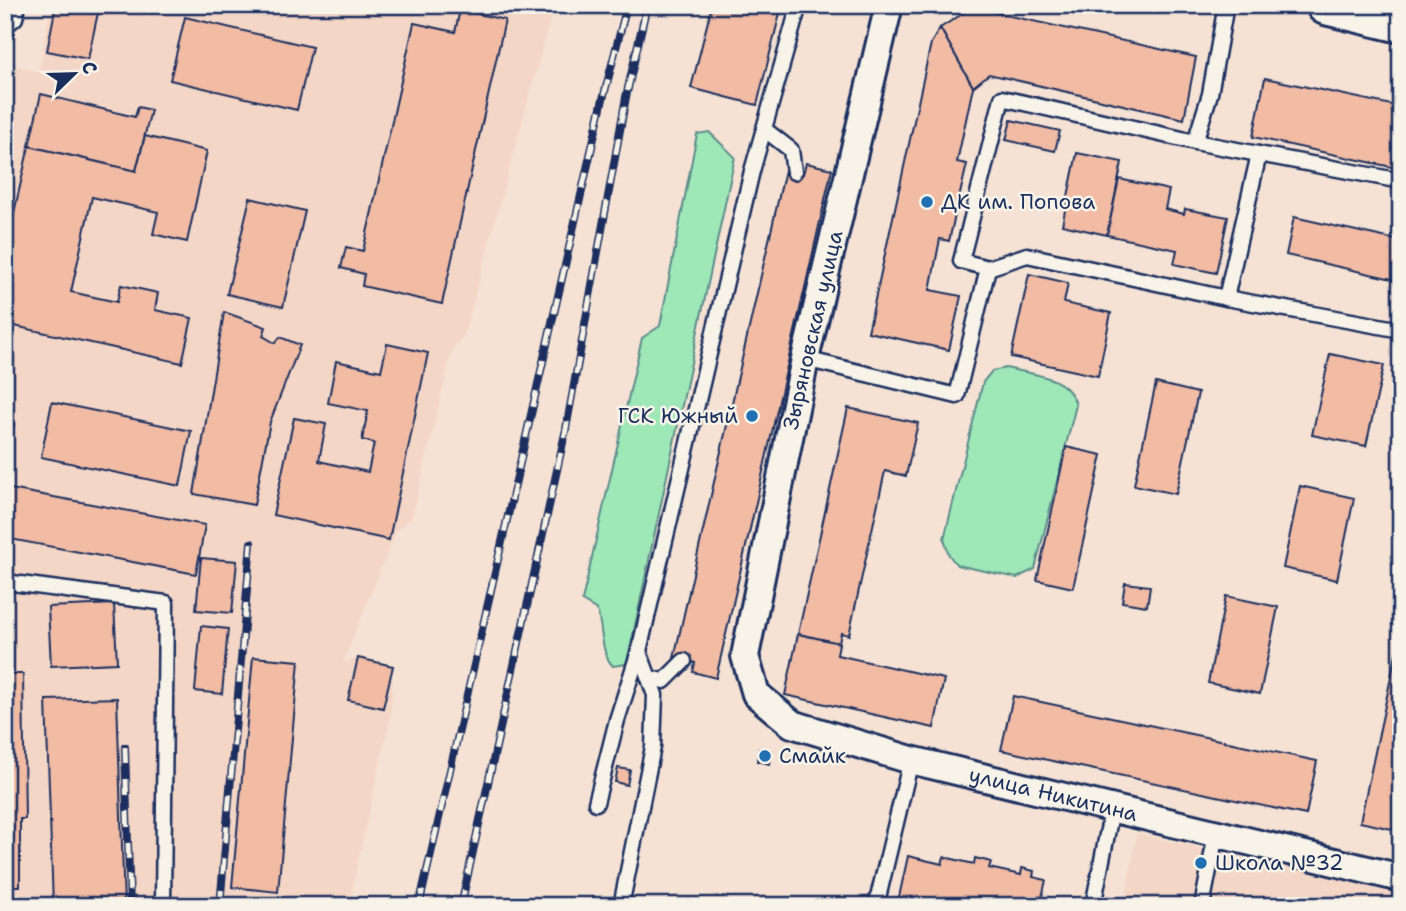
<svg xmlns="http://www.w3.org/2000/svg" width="1406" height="911" font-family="'Shantell Sans',sans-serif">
<rect width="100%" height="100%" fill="#f5e2d4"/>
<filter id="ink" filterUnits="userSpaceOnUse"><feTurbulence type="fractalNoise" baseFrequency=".0143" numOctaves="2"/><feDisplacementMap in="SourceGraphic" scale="14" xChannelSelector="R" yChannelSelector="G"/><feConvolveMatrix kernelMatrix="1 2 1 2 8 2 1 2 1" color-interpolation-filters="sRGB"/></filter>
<g filter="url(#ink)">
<g fill="#f4d6c6">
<path d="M51 5H110L158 14 161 5H554L464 335 452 350 412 518 397 529 343 662 358 658 393 666 391 714 348 906H5V462H9L17 422 5 419V64L39 72Z"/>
<path d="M1137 834 1401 892V906H1124Z"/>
</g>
<g fill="#9ee8b7" stroke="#5c8c8a" stroke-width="2">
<path d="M709 132 735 157 630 649 626 664 613 666C600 653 603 628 597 610L582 601 642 338 660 326 697 134Z"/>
<path d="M1006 368C1033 375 1068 375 1076 405L1035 569 1017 578 957 565 949 555 944 539 983 382 992 371Z"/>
</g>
<g fill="#f1bba4" stroke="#1b2f5e" stroke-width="2">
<path d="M56 5 99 8 88 59 47 51Z"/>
<path d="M712 5H782L757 105 691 88Z"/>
<path d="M460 10 505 20 442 304 362 286 364 274 341 268 346 247 363 251 414 23 455 32Z"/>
<path d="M983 10 1196 57 1184 119 989 74 973 87 940 28 967 11Z"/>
<path d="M185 17 312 47 297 110 170 80Z"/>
<path d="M940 28 973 87 957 162 967 164 949 241 940 239 930 290 961 296 949 350 868 332 931 43Z"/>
<path d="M1265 78 1401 107V169L1253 137Z"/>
<path d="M41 94 135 117 138 107 151 110 136 171 29 146Z"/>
<path d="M1011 120 1060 131 1055 151 1006 140Z"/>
<path d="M145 136 207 151 187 242 153 234 158 212 92 197 71 292 117 302 121 285 158 293 155 310 192 318 182 363 5 324V253L29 146 136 171Z"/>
<path d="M1077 153 1122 162 1107 235 1062 225Z"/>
<path d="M806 163 832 169 716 678 693 672 695 663 674 658 785 170 803 174Z"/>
<path d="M1119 179 1169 190 1165 209 1184 214 1185 209 1228 217 1216 273 1174 264 1177 250 1107 235Z"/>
<path d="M250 198 305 211 283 307 227 294Z"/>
<path d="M1294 217 1401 241V281L1286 255Z"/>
<path d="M1029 274 1068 283 1064 303 1111 313 1098 376 1011 357Z"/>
<path d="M224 312 266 327 263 336 275 343 280 337 300 345 270 422 254 505 194 494Z"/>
<path d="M387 344 428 353 389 540 273 515 294 418 326 424 319 461 368 472 374 443 362 440 368 411 328 403 336 361 381 371Z"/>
<path d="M1330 354 1384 365 1366 446 1312 435Z"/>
<path d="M1156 383 1198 393 1176 494 1134 485Z"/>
<path d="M52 402 191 431 180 486 41 457Z"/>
<path d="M848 408 918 423 906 476 885 471 849 635 841 633 839 643 798 634Z"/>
<path d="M5 422 14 424 8 453H5Z"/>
<path d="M1066 447 1102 455 1073 588 1037 580Z"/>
<path d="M1300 486 1354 498 1337 580 1283 568Z"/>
<path d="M5 488 205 525 196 574 5 538Z"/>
<path d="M201 558 237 561 232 613 196 610Z"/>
<path d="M1125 583 1150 586 1147 606 1122 602Z"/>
<path d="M1226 596 1278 607 1260 694 1208 683Z"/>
<path d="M114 604 117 663 51 666 48 607Z"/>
<path d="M201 626 228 629 222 694 195 691Z"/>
<path d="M798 634 839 643 837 655 944 679 934 728 785 695Z"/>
<path d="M1399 640 1401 641V831L1360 822Z"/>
<path d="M253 657 299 661 278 892 232 887Z"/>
<path d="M358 658 393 666 383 708 348 700Z"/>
<path d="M5 674H23L25 819H20V886H5Z"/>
<path d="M1013 696 1317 761 1306 815 1001 750Z"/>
<path d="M117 698 124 906H53L46 700Z"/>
<path d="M759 749 772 751 770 764 757 761Z"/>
<path d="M618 768 630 770 627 785 615 782Z"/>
<path d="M908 856 942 864 944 857 974 864 975 858 991 862 989 868 1021 875 1022 868 1034 871 1033 877 1046 880 1040 906H960L943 902 942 906H897Z"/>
</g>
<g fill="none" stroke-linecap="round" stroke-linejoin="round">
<defs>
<g id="service">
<path d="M5 26 15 18 18 5"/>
<path d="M764 129 791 150 794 172"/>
<path d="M1195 142 1210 94 1226 5"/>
<path d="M988 268 1027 255 1226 298 1259 154"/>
<path d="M1226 298 1401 330"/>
<path d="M805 359 957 396 988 268 961 261 1002 98 1195 142 1401 181"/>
<path d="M5 582 166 603 163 906"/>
<path d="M649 678 664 681 684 661"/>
<path d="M596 803 617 720 639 651"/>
<path d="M621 906 653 747 655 695 639 651 752 171 799 5"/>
<path d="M876 906 911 760"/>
<path d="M1093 906 1112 809"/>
<path d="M1202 906 1216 834"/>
</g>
<g id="minor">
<path id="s1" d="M889 5 805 359 745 656 756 694 792 724 911 760 1401 878"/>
</g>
<path id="secondary" d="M1326 5 1401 23"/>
</defs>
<use href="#service" stroke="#1b2f5e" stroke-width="19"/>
<use href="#minor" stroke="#1b2f5e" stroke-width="32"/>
<use href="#secondary" stroke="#1b2f5e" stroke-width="44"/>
<use href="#service" stroke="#f7f3e8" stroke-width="14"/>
<use href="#minor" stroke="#f7f3e8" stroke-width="26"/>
<use href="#secondary" stroke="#f7f3e8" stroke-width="38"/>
<defs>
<g id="rail">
<path d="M125 747 130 906"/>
<path d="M220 906 251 543"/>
<path d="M419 906 602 103 627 5"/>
<path d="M461 906 566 429 626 97 647 5"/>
</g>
</defs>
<use href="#rail" stroke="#1b2f5e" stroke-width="8"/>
<use href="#rail" stroke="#f7f3e8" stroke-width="5" stroke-dasharray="16" stroke-linecap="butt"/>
</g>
</g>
<g fill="#1f6fb2" stroke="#f7f3e8" stroke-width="2.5">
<circle cx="927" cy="202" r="7"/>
<circle cx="752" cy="416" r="7"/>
<circle cx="765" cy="756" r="7"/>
<circle cx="1201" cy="863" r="7"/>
</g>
<g text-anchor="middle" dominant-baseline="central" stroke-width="5" stroke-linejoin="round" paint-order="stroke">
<g font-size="21" fill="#1b2f5e" stroke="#f7f3e8" text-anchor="start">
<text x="941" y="202">ДК им. Попова</text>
<text x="738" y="416" text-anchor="end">ГСК Южный</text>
<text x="779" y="756">Смайк</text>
<text x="1215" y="863">Школа №32</text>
</g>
<g font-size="21" fill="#1b2f5e" stroke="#f7f3e8">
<text transform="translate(813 330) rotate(-77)">Зыряновская улица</text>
<text stroke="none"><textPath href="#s1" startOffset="1024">улица Никитина</textPath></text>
</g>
</g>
<rect width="1406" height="911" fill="none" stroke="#f7f3e8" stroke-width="28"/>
<rect x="14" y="14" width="1378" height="883" fill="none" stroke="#1b2f5e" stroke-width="2.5" filter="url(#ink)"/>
<g transform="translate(74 74) rotate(67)" stroke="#f7f3e8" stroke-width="5" paint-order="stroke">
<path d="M0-5L12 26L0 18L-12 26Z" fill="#1b2f5e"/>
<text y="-10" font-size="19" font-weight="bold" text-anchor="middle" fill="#1b2f5e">С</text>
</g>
</svg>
